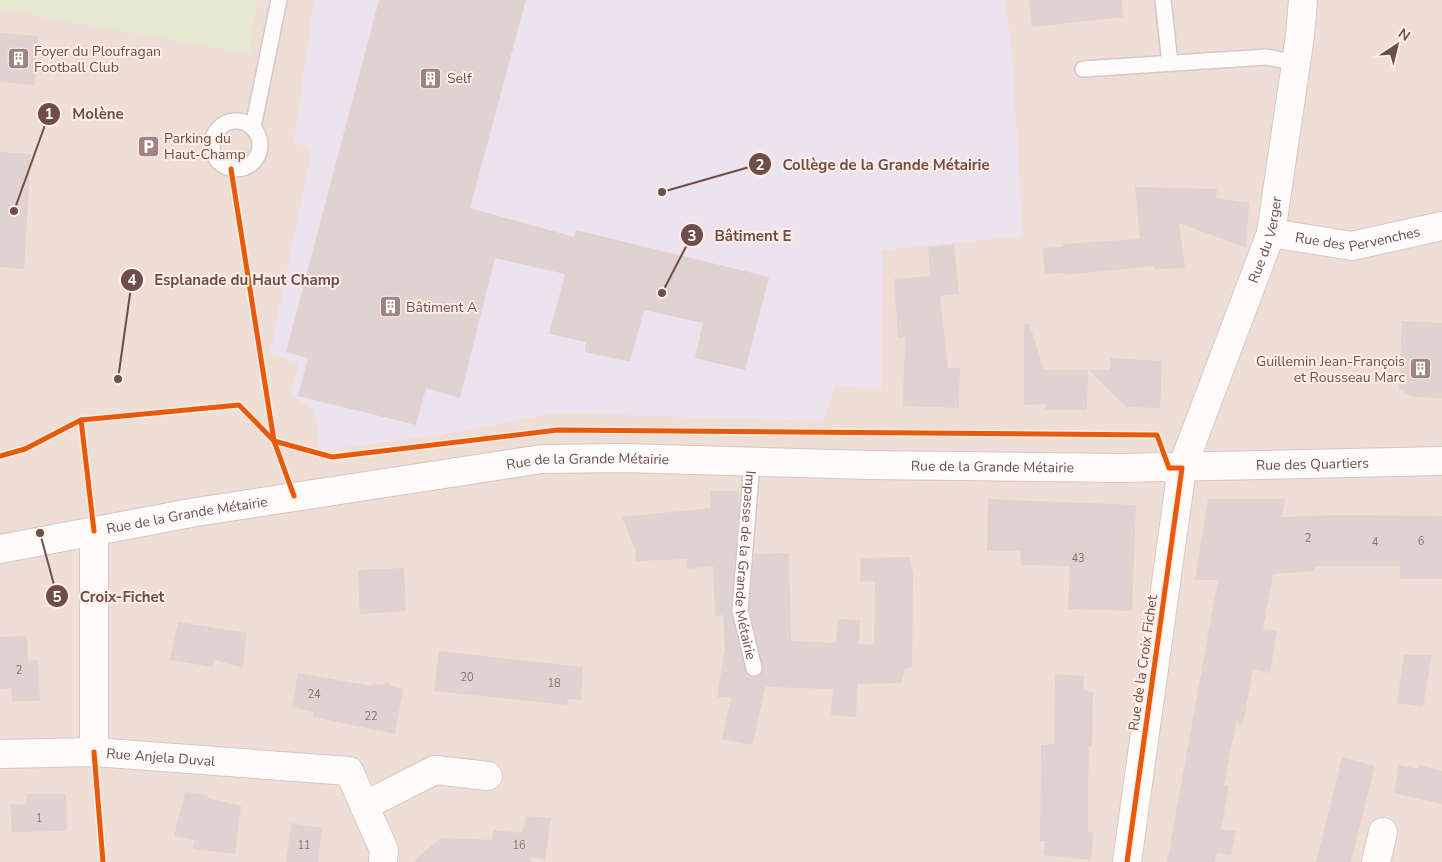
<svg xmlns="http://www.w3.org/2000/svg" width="1442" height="862" font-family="'Nunito Sans',sans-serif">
<rect width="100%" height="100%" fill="#f4ebe6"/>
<path fill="#efded6" d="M257 0H1442V862H0V9L248 53Z"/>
<path fill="#ede3ef" d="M314 0H1005L1012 55 1023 236 882 250 881 389 835 385 824 421 552 413 454 433 320 451 315 410 291 395 298 363 270 353 312 149 294 142Z"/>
<path fill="#e6e9d1" d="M0 0H257L249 54 0 9Z"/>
<g fill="#e0d2ce">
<path d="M379 0H526L470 208 574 237 576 230 769 277 745 370 695 358 703 323 644 310 630 362 585 352 586 342 549 334 565 274 495 258 460 398 426 388 416 425 298 396 308 358 286 352Z"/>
<path d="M1029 0H1122L1123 17 1032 27Z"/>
<path d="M0 33 38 36 35 85 0 82Z"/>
<path d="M0 152 31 154 24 269 0 267Z"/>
<path d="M1135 187 1217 189 1216 198 1249 203 1246 248 1179 223 1185 268 1155 269 1154 266 1064 275V273L1045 274 1042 248 1063 247V244L1140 239Z"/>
<path d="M954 244 959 294 940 296 948 368H960L959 408 903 406 905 337 898 338 894 279 930 276 928 247Z"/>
<path d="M1402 321 1442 323V398L1413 397 1399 389Z"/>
<path d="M1029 323 1044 370H1088L1087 410H1045V404L1024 405V324Z"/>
<path d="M1110 358 1162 361 1160 408 1126 407 1089 370H1110Z"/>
<path d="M710 491H738L739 504 731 610 748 675 757 677 763 670 749 609 754 554 789 553 791 641 836 643 838 619 860 620 859 644 874 645 875 582 860 581 861 558 910 557 913 574 912 667 905 669 901 683 857 684 856 717 831 715 833 689 765 687 753 745 722 739 731 697H717L725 648 723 615 715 616 713 566 687 569 686 559 636 561 635 549 622 517 711 508Z"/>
<path d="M988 499 1136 505 1132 611 1068 609 1070 566 1021 565 1020 551H987Z"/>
<path d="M1208 499H1285L1282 517 1338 515 1442 516V579H1400V566H1315V571L1273 574 1263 629 1277 631 1270 673 1253 669 1243 724 1236 723 1224 785 1229 786 1221 829 1236 831 1231 856 1217 853 1215 862H1167L1218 580H1195Z"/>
<path d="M404 568 406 611 360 614 358 570Z"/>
<path d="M178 622 247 633 243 668 215 660 212 667 170 660Z"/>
<path d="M27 636 28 661 38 660 40 701H12L11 688 0 689V637Z"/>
<path d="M439 651 583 667 581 700 568 699 567 705 434 691Z"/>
<path d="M1404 655H1432L1423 707 1397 703Z"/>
<path d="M298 673 372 686V684L380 685 388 682 391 686 403 689 395 734 313 717V712L292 707Z"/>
<path d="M1055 674 1084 676 1083 690 1093 692 1092 746H1089L1088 781V832H1094L1091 860 1044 855 1045 841H1040L1041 745 1054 744Z"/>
<path d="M1342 757 1375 766 1351 862H1316Z"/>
<path d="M1399 765 1418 769 1419 765 1442 771V804L1394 793Z"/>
<path d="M185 792 208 795 207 798 241 806 235 854 193 849 195 840 174 836Z"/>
<path d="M27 794H66L67 831 12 832 10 804 26 805Z"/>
<path d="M526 816 551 818 545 860 531 857 530 862H412L441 838 492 840 494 830 522 833Z"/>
<path d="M291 823 322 828 318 862H286Z"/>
</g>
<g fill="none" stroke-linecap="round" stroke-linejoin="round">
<defs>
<g id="service">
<path d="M1163 0 1170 63"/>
<path d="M1083 69 1267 57 1296 63"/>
<circle cx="236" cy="145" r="24"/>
<path d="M253 127 279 0"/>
<path id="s1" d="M752 462 740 610 754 668"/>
</g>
<g id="minor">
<path id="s2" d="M1271 233 1352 246 1442 226"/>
<path d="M94 752V531"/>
<path id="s3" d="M0 754 94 752 349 771 384 850 383 862"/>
<path d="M364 806 435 770 488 776"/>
<path d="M1376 862 1383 832"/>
</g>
<g id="tertiary">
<path id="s4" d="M1127 862 1182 468 1271 233 1300 36 1303 0"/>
</g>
<g id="secondary">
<path id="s5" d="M0 549 196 512 542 459 624 458 871 465 1121 468 1442 461"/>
</g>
</defs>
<use href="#service" stroke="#d5c8c4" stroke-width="18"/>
<use href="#minor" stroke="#d5c8c4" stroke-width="30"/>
<use href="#tertiary" stroke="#d5c8c4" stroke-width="30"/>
<use href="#secondary" stroke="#d4c6c3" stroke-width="30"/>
<use href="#service" stroke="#fdfcfb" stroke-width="15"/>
<use href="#minor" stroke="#fdfcfb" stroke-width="28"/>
<use href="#tertiary" stroke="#fdfcfb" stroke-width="28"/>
<use href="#secondary" stroke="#fdfcfb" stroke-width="28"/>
<defs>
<g id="cycleway">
<path d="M231 169 274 441 294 496"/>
<path d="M81 420 94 531"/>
<path d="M0 456 25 449 81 420 239 405 274 441 332 457 558 430 1157 435 1169 468H1182L1127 862"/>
<path d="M94 752 103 862"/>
</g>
</defs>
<use href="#cycleway" stroke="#feeee6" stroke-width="8"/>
<use href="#cycleway" stroke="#e8590c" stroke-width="5"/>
</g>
<defs>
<symbol id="building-square" viewBox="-11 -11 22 22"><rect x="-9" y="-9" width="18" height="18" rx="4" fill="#9e8480" stroke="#feeee6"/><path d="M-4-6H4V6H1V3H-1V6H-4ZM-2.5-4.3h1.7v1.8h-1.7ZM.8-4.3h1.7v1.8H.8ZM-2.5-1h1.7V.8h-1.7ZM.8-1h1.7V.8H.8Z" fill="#fff"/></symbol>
<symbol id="parking-square" viewBox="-11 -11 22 22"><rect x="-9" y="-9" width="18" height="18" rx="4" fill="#9e8480" stroke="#feeee6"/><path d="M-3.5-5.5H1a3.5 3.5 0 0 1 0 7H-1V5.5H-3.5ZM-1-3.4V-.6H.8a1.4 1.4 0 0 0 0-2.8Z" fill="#fff"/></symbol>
</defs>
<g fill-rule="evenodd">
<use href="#building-square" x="6" y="46" width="25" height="25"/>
<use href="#building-square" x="418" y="66" width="25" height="25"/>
<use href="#parking-square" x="136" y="134" width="25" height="25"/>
<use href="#building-square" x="378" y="294" width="25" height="25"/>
<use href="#building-square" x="1408" y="356" width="25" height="25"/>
</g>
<g text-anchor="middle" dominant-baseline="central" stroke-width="4" stroke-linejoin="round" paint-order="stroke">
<g font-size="11" fill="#8d706c">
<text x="1308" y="538">2</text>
<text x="1421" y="541">6</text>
<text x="1375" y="542">4</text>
<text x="1078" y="558">43</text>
<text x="19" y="670">2</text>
<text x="467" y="677">20</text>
<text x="554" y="683">18</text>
<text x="314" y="694">24</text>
<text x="371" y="716">22</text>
<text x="39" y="818">1</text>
<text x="304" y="845">11</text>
<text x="519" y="845">16</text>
</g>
<g font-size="14" fill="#6f4d49" stroke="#feeee6" text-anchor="start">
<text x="34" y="51">Foyer du Ploufragan<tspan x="34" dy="16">Football Club</tspan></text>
<text x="447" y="78">Self</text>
<text x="164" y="138">Parking du<tspan x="164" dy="16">Haut-Champ</tspan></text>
<text x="406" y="307">Bâtiment A</text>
<text x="1405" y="361" text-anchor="end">Guillemin Jean-François<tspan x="1405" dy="16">et Rousseau Marc</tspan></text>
</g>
<g font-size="14" fill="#6f4d49" stroke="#feeee6">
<text stroke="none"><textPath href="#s2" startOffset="88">Rue des Pervenches</textPath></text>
<text stroke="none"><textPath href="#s4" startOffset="641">Rue du Verger</textPath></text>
<text stroke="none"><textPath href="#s5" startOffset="595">Rue de la Grande Métairie</textPath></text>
<text stroke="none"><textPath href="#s5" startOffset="1320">Rue des Quartiers</textPath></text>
<text stroke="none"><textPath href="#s5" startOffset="1000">Rue de la Grande Métairie</textPath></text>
<text stroke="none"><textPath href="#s5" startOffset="190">Rue de la Grande Métairie</textPath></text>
<text stroke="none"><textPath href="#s1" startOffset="104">Impasse de la Grande Métairie</textPath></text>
<text transform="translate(1143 663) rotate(-82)">Rue de la Croix Fichet</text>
<text stroke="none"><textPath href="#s3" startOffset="161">Rue Anjela Duval</textPath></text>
</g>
</g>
<path fill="none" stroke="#6f4d49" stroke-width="2" d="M14 211L49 114M662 192L760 164M662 293L692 235M118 379L132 280M40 533L57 596"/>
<g fill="#6f4d49" stroke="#feeee6" stroke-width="2">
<circle cx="14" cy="211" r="5"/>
<circle cx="662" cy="192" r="5"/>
<circle cx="662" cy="293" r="5"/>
<circle cx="118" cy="379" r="5"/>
<circle cx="40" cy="533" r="5"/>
<circle cx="49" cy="114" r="12"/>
<circle cx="760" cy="164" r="12"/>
<circle cx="692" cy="235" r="12"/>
<circle cx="132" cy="280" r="12"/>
<circle cx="57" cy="596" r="12"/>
</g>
<g font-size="15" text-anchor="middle" font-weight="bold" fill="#fff">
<text x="49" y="119">1</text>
<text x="760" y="170">2</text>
<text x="692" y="241">3</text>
<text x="132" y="285">4</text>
<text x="57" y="602">5</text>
</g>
<g font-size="15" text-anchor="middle" font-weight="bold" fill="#6f4d49" stroke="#feeee6" stroke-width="4" stroke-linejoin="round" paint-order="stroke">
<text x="98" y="119">Molène</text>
<text x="886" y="170">Collège de la Grande Métairie</text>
<text x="753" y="241">Bâtiment E</text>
<text x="247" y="285">Esplanade du Haut Champ</text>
<text x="122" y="602">Croix-Fichet</text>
</g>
<g transform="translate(1397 45) rotate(35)" stroke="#feeee6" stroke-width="4" paint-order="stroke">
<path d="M0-4L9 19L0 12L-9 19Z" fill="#6f4d49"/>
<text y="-8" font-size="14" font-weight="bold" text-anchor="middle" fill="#6f4d49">N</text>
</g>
</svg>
